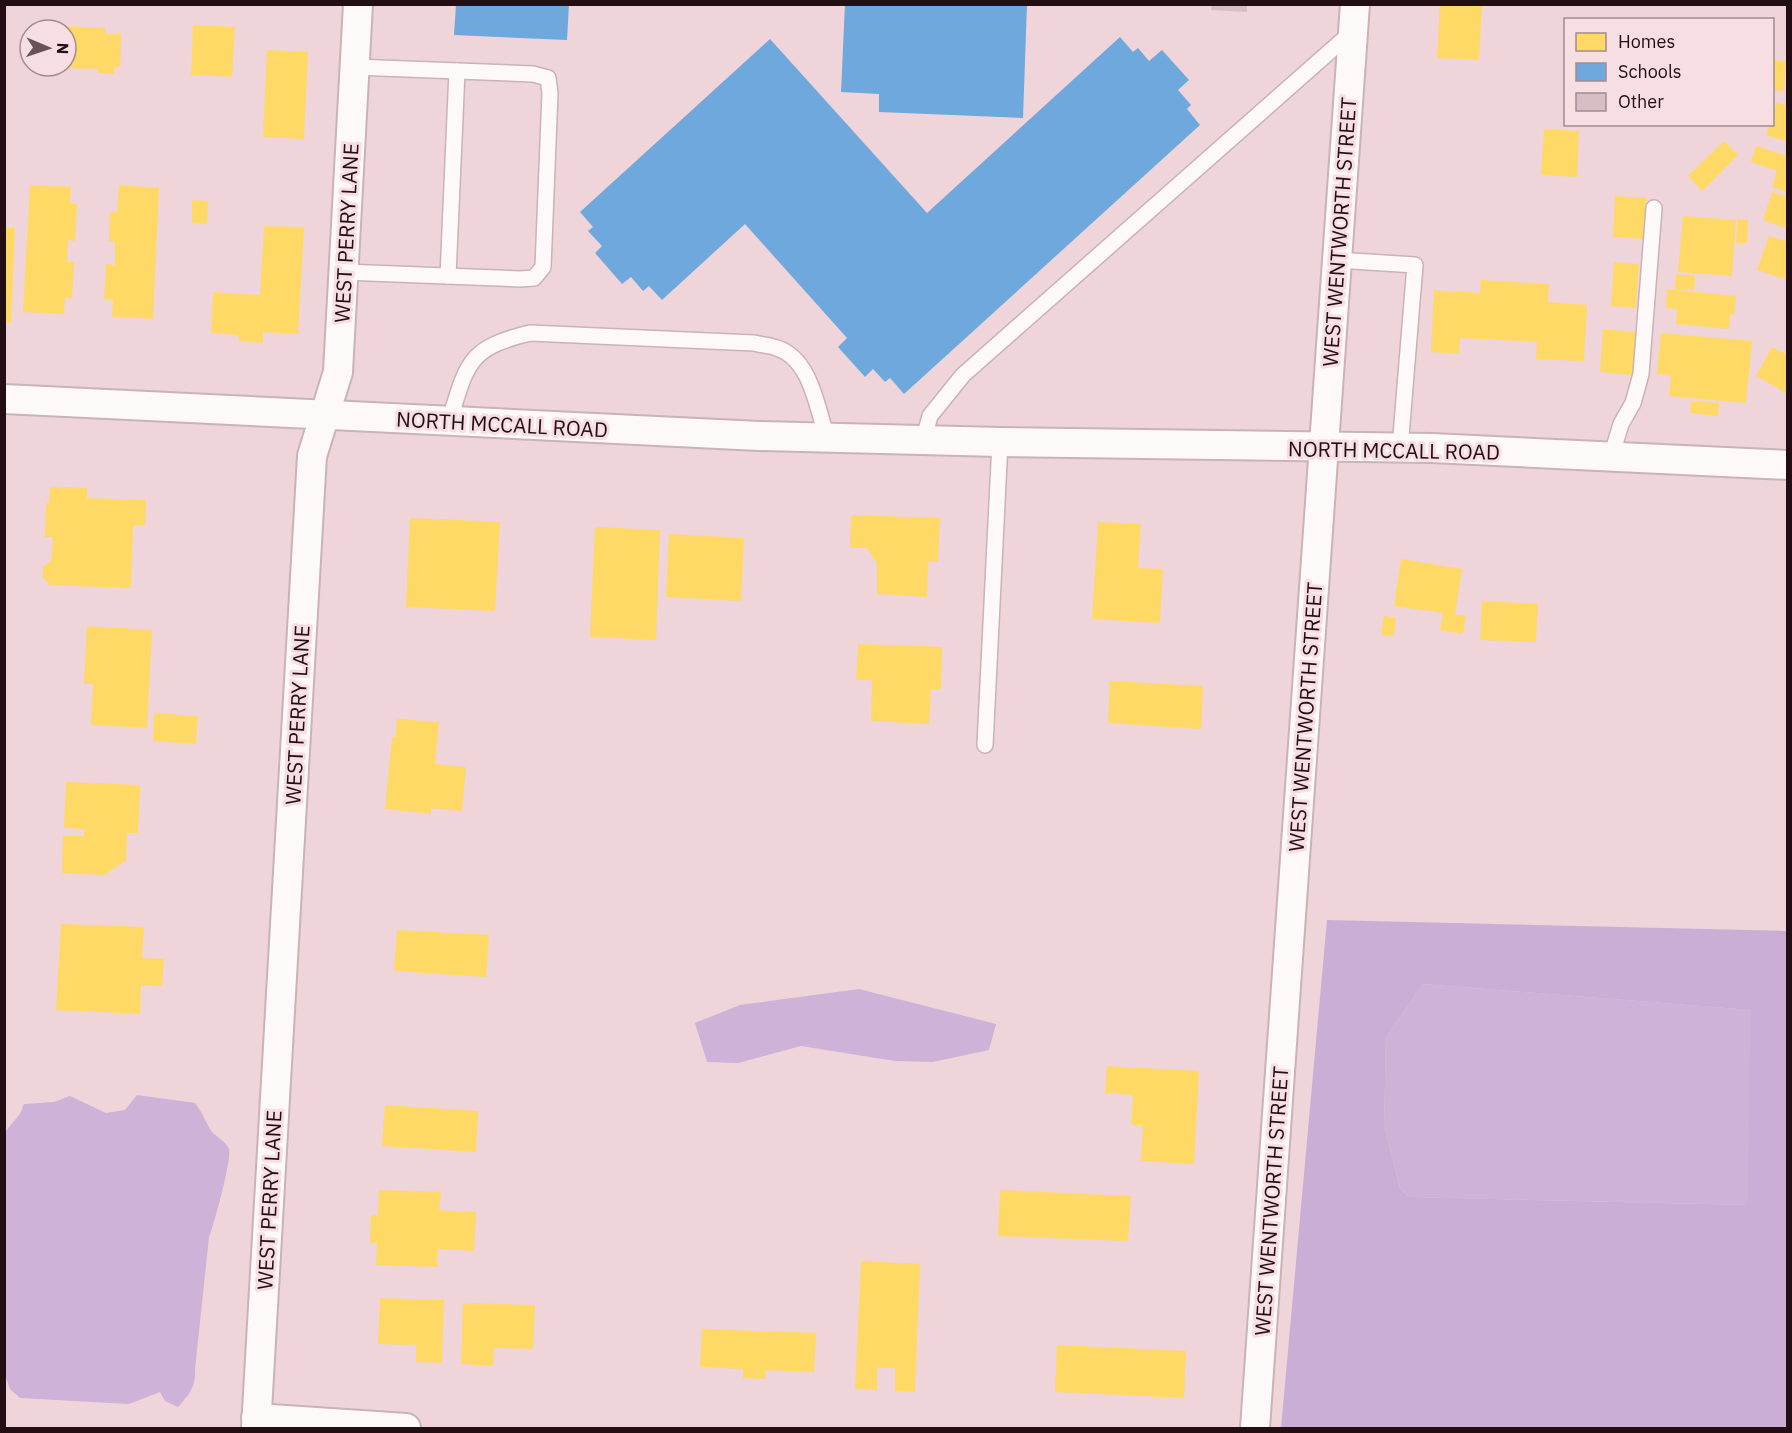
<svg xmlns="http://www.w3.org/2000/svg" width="1792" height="1433" font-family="'IBM Plex Sans',sans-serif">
<rect width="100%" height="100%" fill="#efd4d9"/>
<g fill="#ceb2d7">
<path d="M1423 984 1752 1010 1747 1205 1409 1197 1400 1188 1384 1126 1386 1037Z"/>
<path d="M859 989 996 1024 989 1050 933 1062 895 1061 801 1046 738 1063 707 1062 695 1023 740 1005Z"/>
<path d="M137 1095 195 1103C202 1112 206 1123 212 1132 217 1137 226 1142 229 1149 232 1158 214 1225 209 1237L195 1369C196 1387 189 1395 178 1407L165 1401 160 1392 129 1404 20 1398 10 1389 5 1375V1132L20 1114 24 1104 54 1102 70 1096 106 1113 125 1110Z"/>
</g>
<path fill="#caaed5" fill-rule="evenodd" d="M1327 920 1787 931V1428H1281ZM1423 984 1751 1010 1747 1205 1409 1197 1400 1188 1384 1126 1386 1037Z"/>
<g fill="#ffd966">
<path d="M1440 4H1482L1479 60 1437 58Z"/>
<path d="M38 25 105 28V34H121L120 67H114V74L98 73V69L66 68V30H38Z"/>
<path d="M193 25 235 27 232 77 191 75Z"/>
<path d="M267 50 308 52 304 139 263 137Z"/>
<path d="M1772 60 1786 61 1784 91 1772 90Z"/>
<path d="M1777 102 1788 106V142L1766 135 1769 124H1772V115Z"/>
<path d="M1544 129 1579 131 1577 177 1541 175Z"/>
<path d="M1724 141 1738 155 1702 191 1688 176Z"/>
<path d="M1756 146 1788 156V192L1772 187 1777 171 1751 162Z"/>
<path d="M30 185 71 187 70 204H77L75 241 68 240 67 262H74L72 298 65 297 64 314 23 312Z"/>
<path d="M119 185 159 188 153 319 112 317 113 299H104L106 264 115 265V242L109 241 110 212H117Z"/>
<path d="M1772 192 1788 197V229L1763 220Z"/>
<path d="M1615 196 1647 198 1644 239 1613 237Z"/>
<path d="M192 200 208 201 207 224 192 223Z"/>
<path d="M1683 216 1736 220 1732 276 1678 272Z"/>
<path d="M1738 219 1748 220 1747 243H1736Z"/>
<path d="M264 226 304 227 298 334 263 332V343L239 341V335L211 333 213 292 260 295Z"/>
<path d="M4 228H15L11 323 4 322Z"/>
<path d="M1769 236 1788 242V280L1757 270Z"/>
<path d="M1614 262 1639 264 1636 308 1611 306Z"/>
<path d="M1676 274 1695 276 1694 290 1675 289Z"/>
<path d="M1481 280 1549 284 1548 302 1587 305 1584 361 1536 359 1537 342 1460 338 1459 354 1431 352 1434 290 1480 293Z"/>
<path d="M1667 289 1736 296 1734 315 1730 314 1729 329 1676 324 1677 309 1666 308Z"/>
<path d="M1603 329 1636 332 1632 375 1600 372Z"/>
<path d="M1661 333 1752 341 1746 403 1669 396 1671 375 1657 374Z"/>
<path d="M1772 347 1788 355V394L1756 376Z"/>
<path d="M1691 401 1719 403 1718 416 1690 413Z"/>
<path d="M50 487 87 488V498L146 500 145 525H133L131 588 50 585 43 578V567L51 561 53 537H45L46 503H49Z"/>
<path d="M851 515 940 518 938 562H928L927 597 877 594V564L867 548H850Z"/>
<path d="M410 518 500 522 495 611 406 607Z"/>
<path d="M1098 522 1141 524 1138 568 1163 569 1160 623 1092 619Z"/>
<path d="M595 527 660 530 656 640 590 637Z"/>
<path d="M669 534 744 538 741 601 666 597Z"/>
<path d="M1401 559 1462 569 1455 615 1466 616 1463 634 1440 630 1443 613 1394 606Z"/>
<path d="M1482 601 1538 604 1536 642 1480 640Z"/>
<path d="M1384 616 1396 618 1394 636 1381 635Z"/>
<path d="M87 626 152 630 147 728 91 725 93 684H84Z"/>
<path d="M858 644 942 647 941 689H931L929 724 871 721 872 680H856Z"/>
<path d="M1110 681 1203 686 1201 729 1108 723Z"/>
<path d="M154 713 198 716 196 744 153 741Z"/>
<path d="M397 719 439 722 435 764 466 767 462 811 431 808V814L385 809 392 737 395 738Z"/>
<path d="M66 782 140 785 138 833H127L126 860 105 875 62 873 63 836H84V829L64 828Z"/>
<path d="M61 924 144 927 142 958 164 959 162 986 141 985 140 1014 56 1010Z"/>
<path d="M397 930 489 935 486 977 394 971Z"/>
<path d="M1107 1066 1199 1071 1194 1164 1141 1161 1143 1125H1131L1133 1095 1105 1093Z"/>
<path d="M385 1105 478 1111 476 1152 382 1146Z"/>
<path d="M379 1190 441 1192 439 1210 476 1212 474 1251 438 1249 437 1267 376 1265 377 1243H370L371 1215H378Z"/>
<path d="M1000 1190 1131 1196 1128 1241 998 1236Z"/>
<path d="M861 1261 920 1264 915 1392 895 1391V1368H877V1390L855 1389Z"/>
<path d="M380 1298 444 1300 442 1363 416 1362V1345L378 1344Z"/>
<path d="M463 1303 535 1305 533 1349 494 1348 493 1366 461 1364Z"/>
<path d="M702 1329 816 1333 814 1372 766 1370 765 1379 743 1378V1369L700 1367Z"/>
<path d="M1057 1345 1186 1351 1184 1398 1055 1392Z"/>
</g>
<g fill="#6fa8dc">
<path d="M456 4H569L567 40 454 35Z"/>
<path d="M845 4H1027L1023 118 879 112V94L841 92Z"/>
<path d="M1120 37 1133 52 1138 48 1149 61 1162 50 1189 80 1178 90 1191 105 1187 109 1200 125 904 394 890 378 885 382 873 369 865 377 838 347 847 338 745 224 662 300 649 286 643 291 631 277 622 284 595 253 602 246 588 231 593 227 580 212 770 39 927 213Z"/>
</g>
<path fill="#d9bdc4" d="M1212 4H1247V12L1211 10Z"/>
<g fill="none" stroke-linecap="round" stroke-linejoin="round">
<defs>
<g id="service">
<path d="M1337 260 1415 265 1400 448"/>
<path d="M344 272 520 279 534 278 543 267 550 93 548 78 533 74 354 67"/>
<path d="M448 276 457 71"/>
<path d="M449 422C467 364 467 348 530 333L754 343C761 345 770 345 777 348 811 359 817 408 827 438"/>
<path d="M923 441 930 416 963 375 1353 31"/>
<path d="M1611 457 1621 424 1633 403 1641 374 1654 208"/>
<path d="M985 745 1000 442"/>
</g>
<g id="minor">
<path d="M4 399 759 436 1000 442 1432 448 1788 465"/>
<path d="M256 1418 406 1428"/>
<path d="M256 1428 312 456 338 372 358 4"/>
<path d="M1255 1428 1355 4"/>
</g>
</defs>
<use href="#service" stroke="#c9b3b7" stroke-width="18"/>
<use href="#minor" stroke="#c9b3b7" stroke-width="32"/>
<use href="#service" stroke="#fdf9f9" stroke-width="15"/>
<use href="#minor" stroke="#fdf9f9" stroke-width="28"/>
</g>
<g text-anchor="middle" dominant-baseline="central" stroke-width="6" stroke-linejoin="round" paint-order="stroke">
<g font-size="21" fill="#220e13" stroke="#f7dee3">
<text transform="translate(1339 232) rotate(-86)">WEST WENTWORTH STREET</text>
<text transform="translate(346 233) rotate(-87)">WEST PERRY LANE</text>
<text transform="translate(502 424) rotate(3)">NORTH MCCALL ROAD</text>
<text transform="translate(1394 450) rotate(1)">NORTH MCCALL ROAD</text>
<text transform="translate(297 715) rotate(-87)">WEST PERRY LANE</text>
<text transform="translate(1305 717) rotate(-86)">WEST WENTWORTH STREET</text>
<text transform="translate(269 1200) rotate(-87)">WEST PERRY LANE</text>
<text transform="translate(1271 1201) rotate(-86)">WEST WENTWORTH STREET</text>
</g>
</g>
<rect width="1792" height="1433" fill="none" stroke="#220e13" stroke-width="12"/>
<rect x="1564" y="18" width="210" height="108" fill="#f7dee3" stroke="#a28b90" stroke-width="1.5"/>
<rect x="1576" y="33" width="30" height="18" fill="#ffd966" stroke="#a28b90" stroke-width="1.5"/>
<text x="1618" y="48" font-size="18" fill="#220e13">Homes</text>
<rect x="1576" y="63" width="30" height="18" fill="#6fa8dc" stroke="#a28b90" stroke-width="1.5"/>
<text x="1618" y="78" font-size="18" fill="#220e13">Schools</text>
<rect x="1576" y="93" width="30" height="18" fill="#d9bdc4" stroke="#a28b90" stroke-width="1.5"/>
<text x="1618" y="108" font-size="18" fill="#220e13">Other</text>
<g transform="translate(48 48) rotate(92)"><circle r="28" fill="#f7dee3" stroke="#a28b90" stroke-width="1.5"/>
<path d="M0-4.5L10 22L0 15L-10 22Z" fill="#6a5358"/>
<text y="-9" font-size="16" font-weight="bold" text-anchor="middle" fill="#220e13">N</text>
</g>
</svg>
